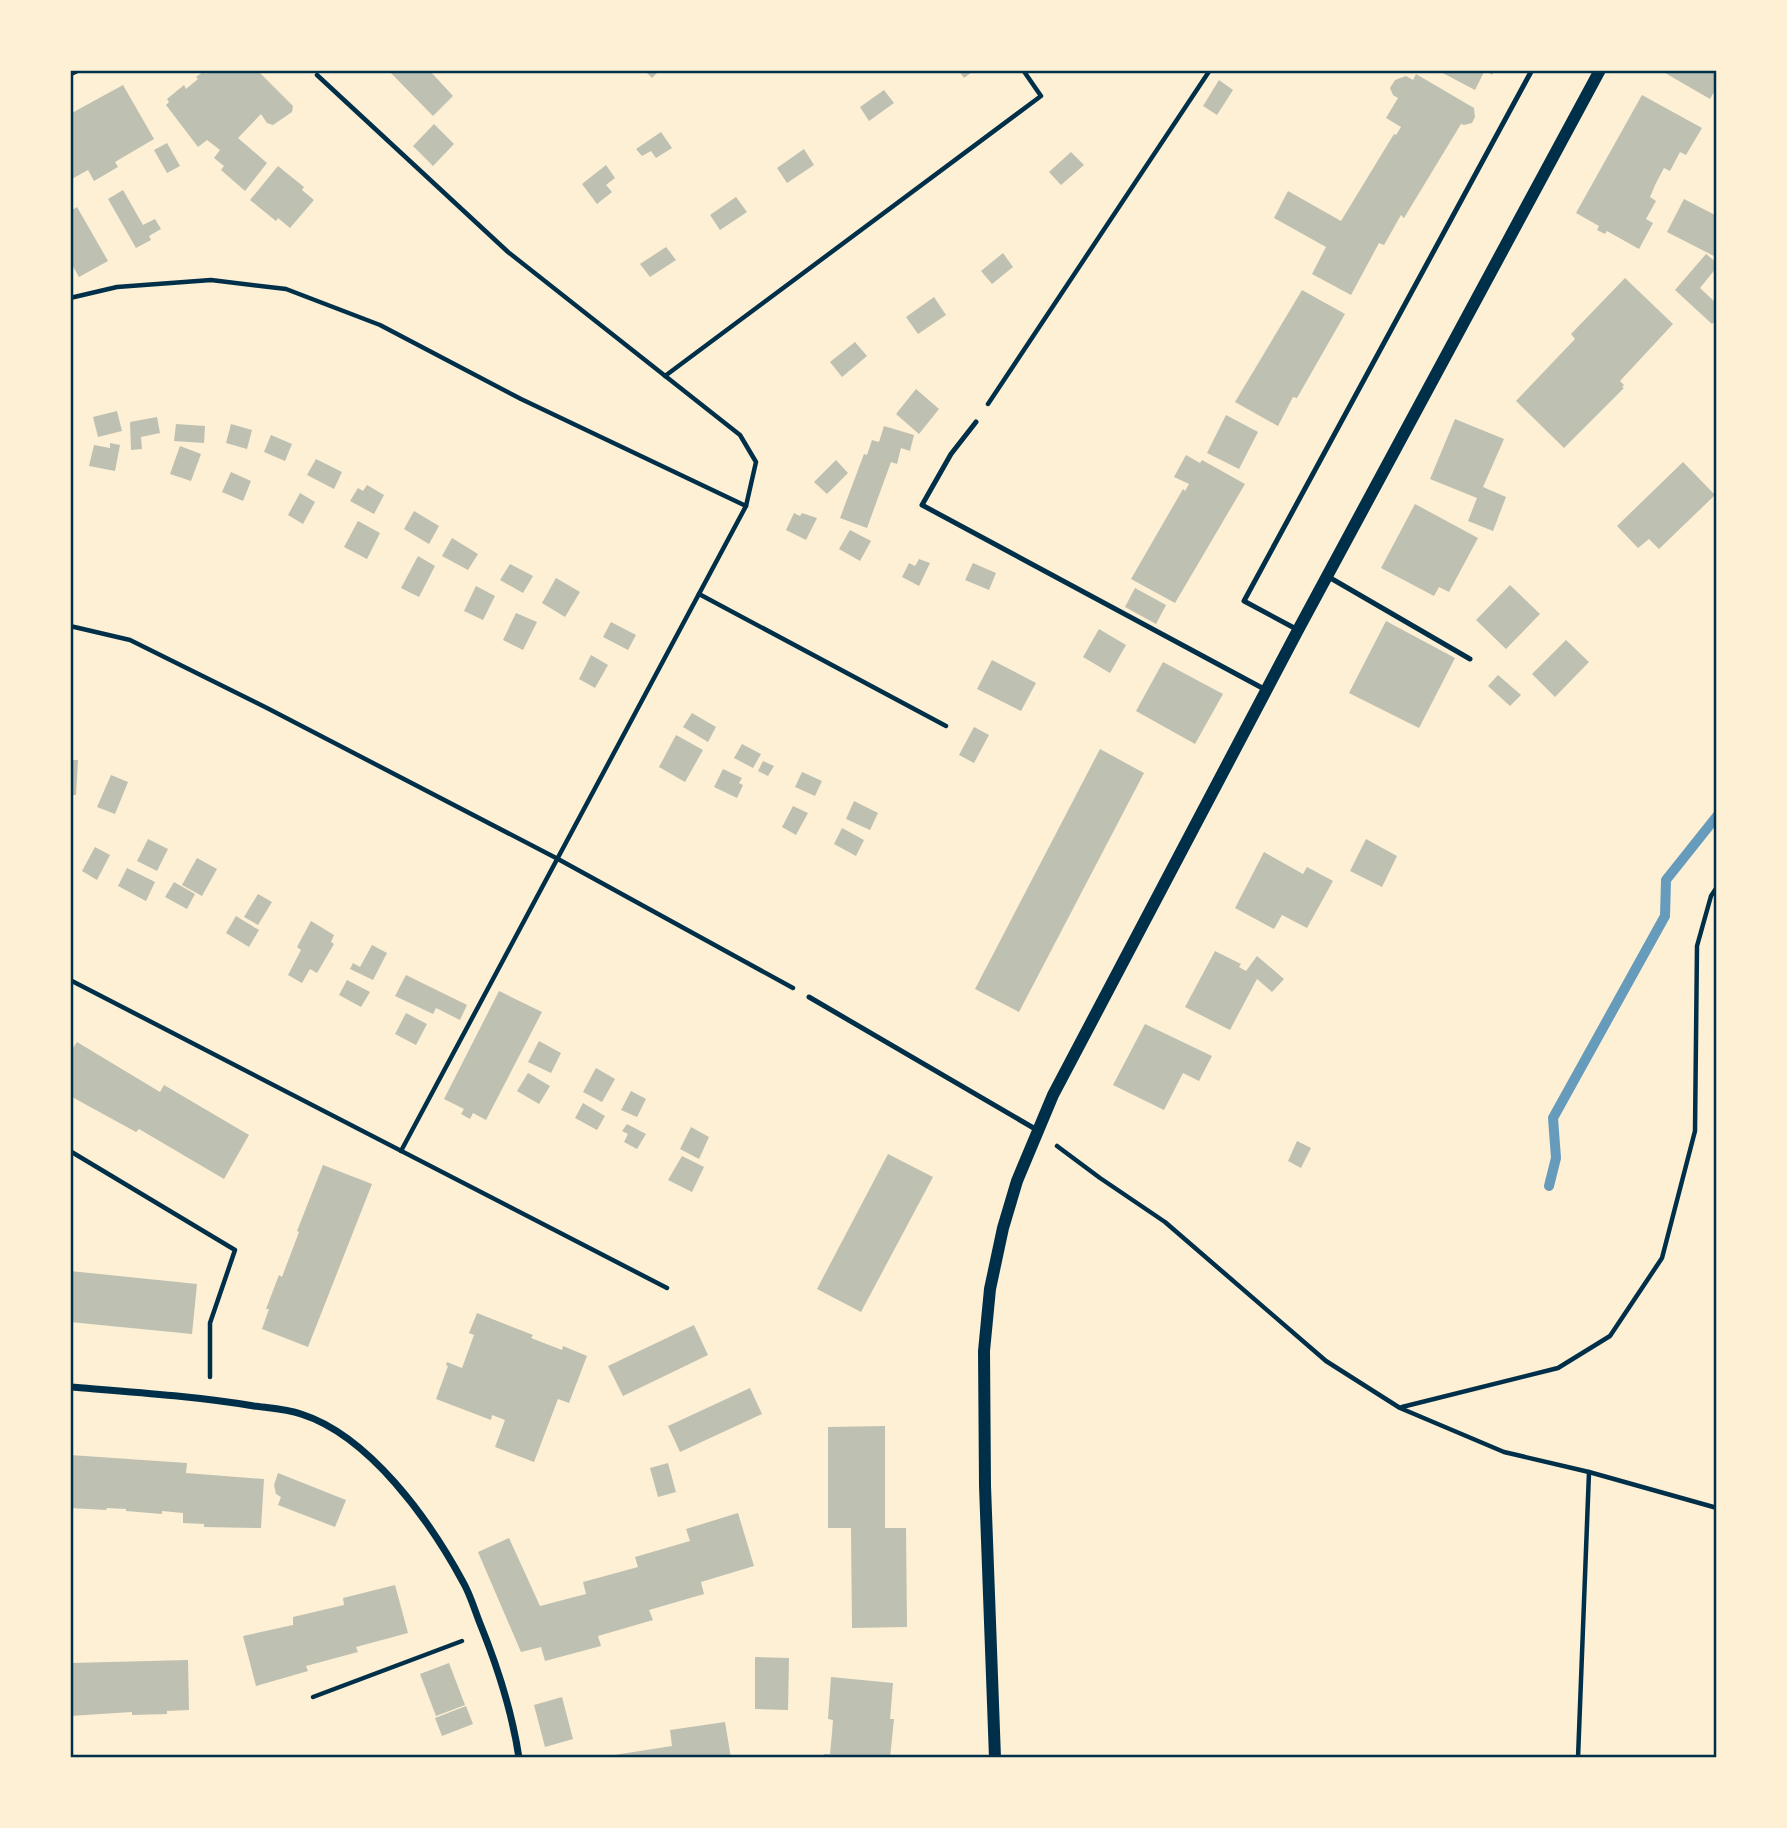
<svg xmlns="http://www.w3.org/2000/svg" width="1787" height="1828" font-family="Inter,sans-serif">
<rect width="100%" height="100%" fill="#fdf0d5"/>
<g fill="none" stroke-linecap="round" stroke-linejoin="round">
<path stroke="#669bbc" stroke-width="10" d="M1549 1186 1556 1158 1553 1118 1665 916 1666 880 1717 816"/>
</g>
<g fill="#bec0b2">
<path d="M211 70H257L293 106 292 112 273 125 267 123 261 114 238 138 267 163 245 191 221 170 224 166 214 158 220 150 207 140 198 147 166 105 169 102 167 99 184 85 186 89 198 79 196 77 204 71 206 74Z"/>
<path d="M388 70H429L453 96 433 116Z"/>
<path d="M644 70H660L652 78Z"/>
<path d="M958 70H975L964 78Z"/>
<path d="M1437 70H1494L1492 75 1485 70 1475 90Z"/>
<path d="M1660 70H1717V87L1710 99Z"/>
<path d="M1416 74 1474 108 1475 117 1472 123 1464 125 1461 124 1404 218 1401 215 1384 245 1379 243 1351 295 1312 274 1326 247 1274 218 1288 191 1341 221 1394 134 1396 135 1401 127 1386 118 1398 98 1393 95 1390 88 1395 80 1406 76 1413 80Z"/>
<path d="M1219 80 1233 90 1217 115 1203 106Z"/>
<path d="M123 85 154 139 115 162 118 167 94 181 88 170 70 180V114Z"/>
<path d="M884 90 894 103 869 121 860 107Z"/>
<path d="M1642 95 1702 128 1686 155 1680 152 1670 171 1664 168 1656 183 1650 197 1656 201 1646 219 1653 223 1639 249 1607 231 1605 234 1597 230 1599 226 1576 213Z"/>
<path d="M434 124 454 144 433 166 413 146Z"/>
<path d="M661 132 672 148 656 158 651 151 642 156 636 149Z"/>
<path d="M167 143 180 166 167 173 154 150Z"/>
<path d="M804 149 814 165 787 183 777 168Z"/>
<path d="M1071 152 1084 165 1061 185 1049 172Z"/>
<path d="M606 165 615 178 606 185 612 192 597 204 582 184Z"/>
<path d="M278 166 304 187 302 190 314 200 290 228 278 218 276 221 250 200Z"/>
<path d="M123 190 143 225 155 219 161 229 149 236 151 240 136 248 108 199Z"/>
<path d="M736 197 747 212 720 230 710 215Z"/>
<path d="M1684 199 1717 216V250L1714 256 1667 232Z"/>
<path d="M77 207 108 261 79 277 70 261V211Z"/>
<path d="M666 247 676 260 650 277 640 264Z"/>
<path d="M1003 253 1013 267 992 284 981 271Z"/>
<path d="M1706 254 1717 263V267L1700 288 1717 304V319L1712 324 1675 290Z"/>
<path d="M1625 278 1673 324 1620 381 1624 385 1622 387 1624 388 1564 448 1516 401 1575 339 1571 334Z"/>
<path d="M1302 290 1345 314 1297 398 1293 397 1278 426 1235 402Z"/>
<path d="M934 297 946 315 918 334 906 317Z"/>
<path d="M855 342 867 356 842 377 830 362Z"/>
<path d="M916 389 939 409 919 434 896 414Z"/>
<path d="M117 411 122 431 98 437 93 417Z"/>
<path d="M1226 415 1258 432 1239 469 1207 453Z"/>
<path d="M157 417 160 433 141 437 142 449 131 450 130 422Z"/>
<path d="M1455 419 1504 439 1483 487 1506 497 1493 531 1468 521 1477 498 1430 479Z"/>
<path d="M176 424 205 426 204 443 174 441Z"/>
<path d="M231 424 252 430 247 449 226 443Z"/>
<path d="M884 426 914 435 910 451 901 448 897 464 891 462 867 528 840 518 864 454 867 455 872 440 879 442Z"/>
<path d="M271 435 292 444 285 461 264 452Z"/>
<path d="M110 443 120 445 115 471 89 466 94 445 110 448Z"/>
<path d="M180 446 201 454 191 481 170 474Z"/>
<path d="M1186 455 1200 463 1202 460 1245 484 1175 603 1131 579 1183 489 1185 491 1189 484 1174 477Z"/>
<path d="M316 459 342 472 334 489 307 475Z"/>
<path d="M836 460 848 473 827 494 814 482Z"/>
<path d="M1683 462 1715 495 1659 549 1649 539 1638 548 1617 526Z"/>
<path d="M231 472 251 481 243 501 222 492Z"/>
<path d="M367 485 384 495 374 514 350 501 358 488 363 491Z"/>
<path d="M300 493 315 502 303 524 288 515Z"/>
<path d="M1415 504 1478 538 1449 592 1439 587 1434 596 1381 568Z"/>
<path d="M414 511 439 526 429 544 404 529Z"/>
<path d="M794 513 800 516 802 513 817 518 806 540 786 530Z"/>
<path d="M358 521 380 533 367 559 344 547Z"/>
<path d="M850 530 871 541 860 561 839 549Z"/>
<path d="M452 538 478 554 468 570 442 556Z"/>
<path d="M418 556 435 566 419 597 401 588Z"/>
<path d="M919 559 930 563 919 586 902 577 909 563 915 566Z"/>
<path d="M973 563 996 573 989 590 965 580Z"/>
<path d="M510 564 533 576 523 593 500 580Z"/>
<path d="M556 578 580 592 565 617 542 603Z"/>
<path d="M1510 585 1540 614 1506 649 1476 620Z"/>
<path d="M476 586 495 596 483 620 464 611Z"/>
<path d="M1135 588 1166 605 1156 624 1125 607Z"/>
<path d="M516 613 537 622 523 650 503 640Z"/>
<path d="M1386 621 1455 658 1419 728 1349 693Z"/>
<path d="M611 622 636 635 628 650 603 637Z"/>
<path d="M1099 629 1126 645 1110 673 1083 657Z"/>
<path d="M1566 640 1589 662 1555 697 1532 674Z"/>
<path d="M591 655 608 665 595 688 579 679Z"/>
<path d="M992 660 1036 683 1021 711 977 689Z"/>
<path d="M1163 662 1223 694 1195 744 1136 711Z"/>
<path d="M1498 675 1521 695 1510 706 1488 686Z"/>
<path d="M692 713 716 727 708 742 683 727Z"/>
<path d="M974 727 989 735 974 763 959 755Z"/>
<path d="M676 735 703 750 685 782 659 767Z"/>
<path d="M742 744 761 754 753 768 734 758Z"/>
<path d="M1100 749 1144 773 1019 1012 975 989Z"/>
<path d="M70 760H78L76 795H70Z"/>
<path d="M763 761 774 766 768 776 758 771Z"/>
<path d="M723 769 742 778 739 783 743 785 737 798 714 787Z"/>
<path d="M802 772 822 781 815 796 795 787Z"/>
<path d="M111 775 128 782 115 814 97 807Z"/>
<path d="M854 801 878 813 870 830 846 819Z"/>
<path d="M793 806 808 813 796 835 782 827Z"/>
<path d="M842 828 864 840 856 856 834 844Z"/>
<path d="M148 839 168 849 157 871 137 861Z"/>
<path d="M1366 839 1397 856 1382 887 1350 871Z"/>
<path d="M95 847 110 855 97 880 82 871Z"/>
<path d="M1264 852 1303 874 1307 867 1333 881 1307 928 1282 915 1274 929 1235 908Z"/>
<path d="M197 858 217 869 202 896 182 885Z"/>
<path d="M127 868 155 882 146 901 118 886Z"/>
<path d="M174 882 195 894 187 909 165 897Z"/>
<path d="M258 894 272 902 258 925 244 917Z"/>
<path d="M236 916 259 930 249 947 226 933Z"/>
<path d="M311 921 334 935 331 942 334 944 317 973 310 969 302 983 288 975 301 950 297 947Z"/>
<path d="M372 945 387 953 373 980 350 969 353 963 360 967Z"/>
<path d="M1215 951 1241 964 1239 967 1246 971 1257 956 1284 979 1272 992 1257 979 1230 1030 1185 1007Z"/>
<path d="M406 975 467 1005 460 1020 436 1008 433 1014 395 996Z"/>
<path d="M347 980 370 992 361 1007 339 995Z"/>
<path d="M499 991 542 1012 486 1120 473 1113 470 1119 461 1114 464 1109 444 1099Z"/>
<path d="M406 1013 427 1024 416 1045 395 1034Z"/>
<path d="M1145 1024 1212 1056 1199 1081 1183 1073 1164 1110 1113 1085Z"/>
<path d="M539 1041 561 1053 551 1073 528 1062Z"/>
<path d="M77 1042 160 1092 164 1085 249 1135 224 1179 139 1129 136 1132 72 1097 70 1047 73 1048Z"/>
<path d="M596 1068 615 1079 602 1102 583 1092Z"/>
<path d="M528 1073 550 1086 539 1104 517 1091Z"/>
<path d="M631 1091 646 1099 637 1117 621 1110Z"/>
<path d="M583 1103 605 1116 597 1130 575 1118Z"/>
<path d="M627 1124 646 1134 637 1149 624 1142 628 1134 622 1131Z"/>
<path d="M691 1127 709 1137 699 1159 680 1149Z"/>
<path d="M1297 1141 1311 1148 1301 1168 1288 1161Z"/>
<path d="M888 1154 933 1177 861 1312 817 1289Z"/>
<path d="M682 1156 704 1167 692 1192 668 1180Z"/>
<path d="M323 1165 372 1184 308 1347 262 1329 269 1309H266L279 1275 282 1277 299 1232 297 1231Z"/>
<path d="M70 1271 197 1284 192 1334 70 1322Z"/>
<path d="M477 1313 533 1335 531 1338 562 1350 563 1346 587 1356 569 1403 558 1399 534 1462 495 1447 505 1420 492 1415 491 1420 436 1399 448 1366 446 1365 447 1362 462 1368 474 1335 469 1333Z"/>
<path d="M694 1325 708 1355 623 1396 608 1366Z"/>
<path d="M750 1388 762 1414 680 1452 668 1426Z"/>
<path d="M885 1426V1528H906L907 1627 852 1628 851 1528H828V1427Z"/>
<path d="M70 1455 187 1463 186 1473 264 1479 261 1528 204 1527V1524L183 1523V1513L162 1511V1514L126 1511V1509L107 1508 106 1510 70 1508Z"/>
<path d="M668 1463 676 1492 658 1497 650 1468Z"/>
<path d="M278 1473 346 1500 335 1527 278 1505 281 1497 276 1494 274 1485Z"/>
<path d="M738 1513 754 1566 701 1582 704 1594 649 1610 653 1620 598 1636 601 1646 545 1661 541 1647 521 1652 478 1552 509 1538 540 1606 586 1594 583 1582 638 1567 635 1557 690 1541 686 1529Z"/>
<path d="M395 1585 408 1633 356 1647 358 1652 306 1666 308 1671 256 1686 243 1636 293 1625V1617L344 1605 343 1598Z"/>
<path d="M755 1657 789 1658 788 1710 755 1709Z"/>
<path d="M188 1660 189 1710 167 1711V1714L132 1715V1712L70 1716V1663Z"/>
<path d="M449 1663 465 1705 436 1716 420 1674Z"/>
<path d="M831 1677 893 1683 890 1719H894L890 1758H824V1754H830L832 1733 833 1720 828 1719Z"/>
<path d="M562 1697 573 1739 545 1747 534 1705Z"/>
<path d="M466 1706 473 1724 442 1736 435 1718Z"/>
<path d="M725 1722 731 1758H615L614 1755 672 1746 670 1730Z"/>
</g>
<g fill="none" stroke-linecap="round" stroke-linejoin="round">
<g stroke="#003049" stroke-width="4.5">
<path d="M317 75 508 252 740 435 756 462 746 506 401 1151"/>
<path d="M70 298 117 287 211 280 286 289 380 325 521 399 746 506"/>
<path d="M665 376 1041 96 1023 70"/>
<path d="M988 404 1210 70"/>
<path d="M699 594 946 726"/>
<path d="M70 626 130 640 267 708 558 859 793 988"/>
<path d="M70 980 667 1288"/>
<path d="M1057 1146 1100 1178 1165 1222 1326 1361 1400 1408 1504 1452 1589 1472 1717 1508"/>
<path d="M70 1151 235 1250 210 1323V1377"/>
<path d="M1402 1407 1558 1368 1610 1336 1662 1258 1695 1131 1697 946 1711 896 1717 887"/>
<path d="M313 1697 462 1641"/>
<path d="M1578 1758 1589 1472"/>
</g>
<g stroke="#003049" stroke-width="5">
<path d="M976 422 951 454 922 505 1266 690"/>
<path d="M1327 576 1470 659"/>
<path d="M1298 630 1244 601 1532 70"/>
<path d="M809 997 1037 1130"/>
</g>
<g stroke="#003049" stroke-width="7">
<path d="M70 73 76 70"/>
<path d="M70 1387C132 1392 193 1396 254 1406 269 1408 287 1409 301 1414 370 1436 430 1521 463 1582 470 1594 474 1608 479 1621 497 1665 512 1711 519 1758"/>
</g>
<path stroke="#003049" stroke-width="12" d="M995 1758 985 1486 984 1351 990 1289 1003 1228 1017 1181 1053 1095 1298 630 1600 70"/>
</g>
<rect width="1787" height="1828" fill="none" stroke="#fdf0d5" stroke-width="144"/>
<rect x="72" y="72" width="1643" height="1684" fill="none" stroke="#003049" stroke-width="2.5"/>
</svg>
